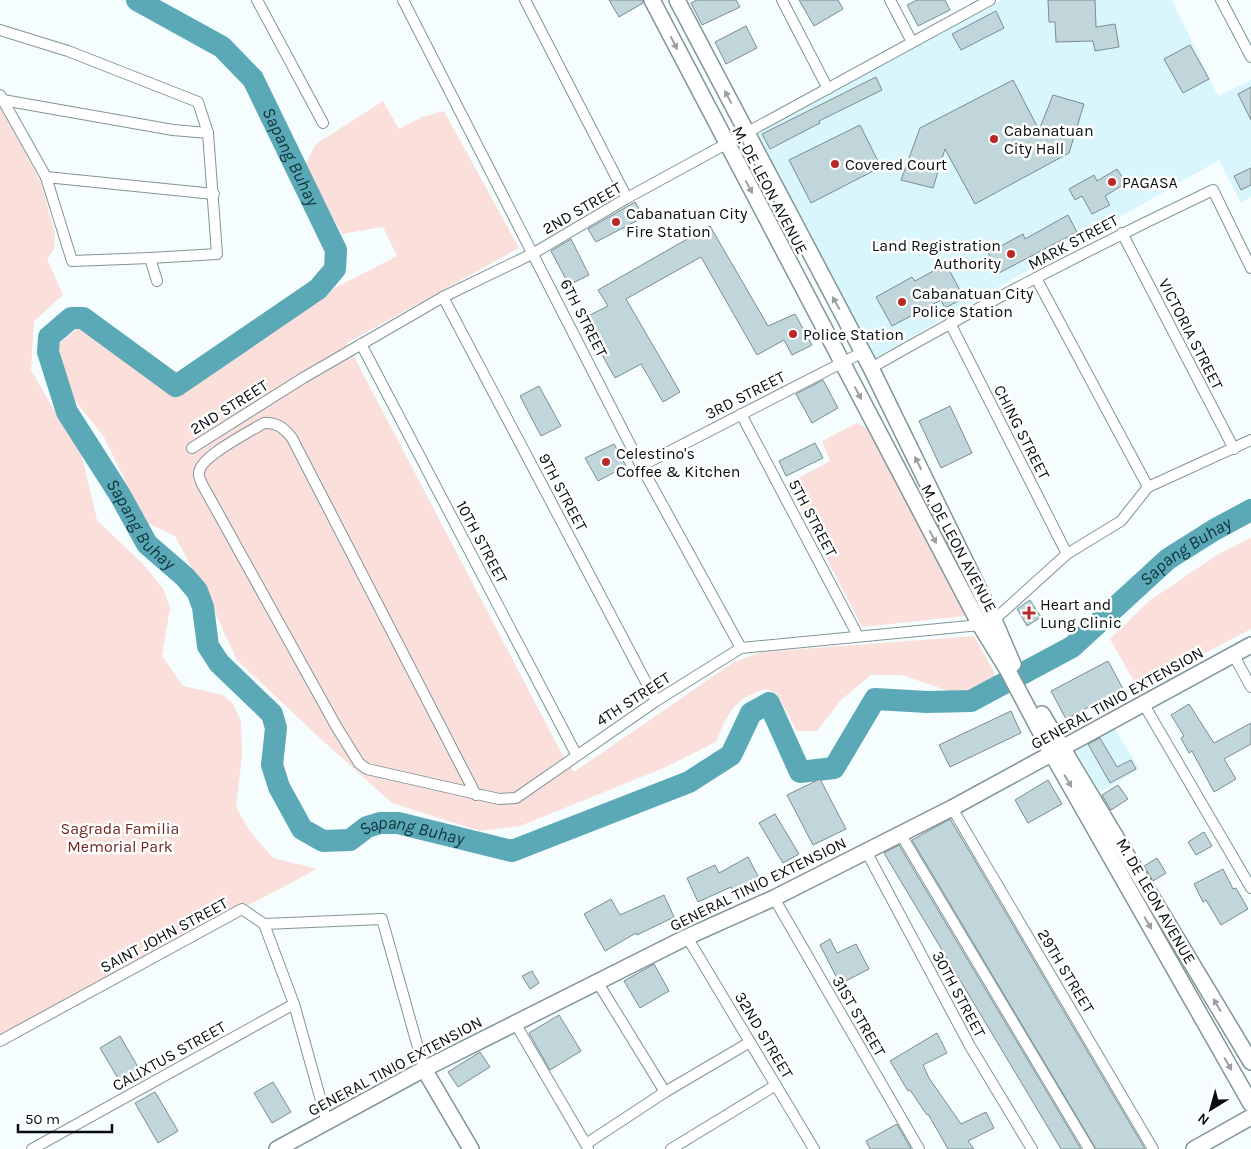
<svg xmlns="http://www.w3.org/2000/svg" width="1251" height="1149" font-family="Karla,sans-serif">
<rect width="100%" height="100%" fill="#f5fdff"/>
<g fill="#d8f6fc">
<path d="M1001 0H1172L1218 96 1251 80V197L1241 203 1219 160 875 358 757 132Z"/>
<path d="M1111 722 1139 769 1100 792 1072 745Z"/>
</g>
<g fill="#fbdfdb">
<path d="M383 101 399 129 422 117 444 111 519 248 347 343 562 754 574 772 734 662 761 652 974 636 1001 685 969 698 902 675H871L841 700 817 731H797L777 694 766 689C734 698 728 713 716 742L666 767 520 826 480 831 392 803 324 742 237 660 212 606 175 536 145 522 104 437 65 388 57 346 81 325 176 397 317 297 397 256 383 227 342 234 322 198 303 169 316 144Z"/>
<path d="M0 107 41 182 55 234 54 249 47 259 63 295 34 321 31 370 65 429 81 452 97 520 144 565 164 590 170 608 162 656 183 686 223 695 233 704 241 721 242 757 236 807 249 830 273 858 317 869 0 1037Z"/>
<path d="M857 423 867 428 965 616 862 627 788 483 830 461 822 441Z"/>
<path d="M1251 538V629L1138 688 1110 639 1149 601 1217 555Z"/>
</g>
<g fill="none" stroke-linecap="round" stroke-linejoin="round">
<path stroke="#5ba9b7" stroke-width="22" id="s1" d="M137 0 222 47 253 79 336 250 335 269 318 289 176 386 83 318H71L49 337 48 352 67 412 120 495 147 544 185 577 197 591 203 607 208 646 219 663 272 714 276 728 272 765 279 787 302 829 323 841 350 840 367 827 380 823H398L512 851 689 782 731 755 751 713 769 703 800 772 834 768 875 699 927 702 971 701 1072 647 1168 559 1214 530 1251 510"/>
</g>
<g fill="#c1d6da" stroke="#7a8d90">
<path d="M609 0H643V3L619 17Z"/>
<path d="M697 0H736L740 7 702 25 691 3Z"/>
<path d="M799 0H838L843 9 814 26Z"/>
<path d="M917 0H945L950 10 918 26 907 5Z"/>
<path d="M1048 0H1095L1096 27 1115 24 1119 47 1095 51 1093 41 1056 42 1055 22H1049Z"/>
<path d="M996 11 1004 28 961 50 952 34Z"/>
<path d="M746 26 757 48 726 64 715 42Z"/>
<path d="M1190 45 1209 79 1183 93 1164 59Z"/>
<path d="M876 77 882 90 819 121 820 123 770 149 762 134Z"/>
<path d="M1013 80 1039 130 1053 95 1084 104 1069 153 975 204 945 149 933 188 901 180 920 128Z"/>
<path d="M1251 87V120L1238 94Z"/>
<path d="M860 125 881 167 811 203 789 160Z"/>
<path d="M1251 168V185L1241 190 1234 176Z"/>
<path d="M1117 169 1126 183 1105 196 1110 205 1092 214 1082 196 1075 200 1069 189 1094 175 1097 181Z"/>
<path d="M635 202 644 217 596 242 588 229Z"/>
<path d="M1068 215 1077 232 999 273 988 253 1023 234 1025 239Z"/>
<path d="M710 226 768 326 795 314 812 345 792 355 784 340 757 355 701 257 626 299 680 392 663 402 641 364 615 378 582 319 608 306 598 290Z"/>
<path d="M571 239 589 275 569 285 551 251Z"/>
<path d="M946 264 964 298 945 308 941 300 892 326 876 297 912 277 915 281Z"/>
<path d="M823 380 838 408 812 423 796 394Z"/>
<path d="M539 386 561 426 541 436 520 396Z"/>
<path d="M950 406 972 453 941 468 919 421Z"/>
<path d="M815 443 823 458 786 476 779 461Z"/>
<path d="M614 444 626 466 598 481 585 458Z"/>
<path d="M1030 600 1041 617 1027 626 1017 609Z"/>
<path d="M1108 661 1123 689 1066 719 1051 691Z"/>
<path d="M1189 704 1214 743 1251 723V744L1224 759 1236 779 1214 792 1192 751 1189 753 1181 738 1184 736 1171 715Z"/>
<path d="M1011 711 1021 733 950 767 939 745Z"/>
<path d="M1100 738 1117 767 1131 760 1136 769 1110 783 1088 744Z"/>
<path d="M820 779 846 829 813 845 787 795Z"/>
<path d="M1048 780 1062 804 1028 823 1015 800Z"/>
<path d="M1118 785 1128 799 1111 810 1102 795Z"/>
<path d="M775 814 799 854 783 863 759 823Z"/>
<path d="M950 819 971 854 1145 1149H1096L912 840Z"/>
<path d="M1204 832 1212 846 1196 855 1188 842Z"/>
<path d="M899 845 1081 1149H1061L884 853Z"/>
<path d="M748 857 759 878 733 892 731 887 698 902 687 878 715 865 719 873Z"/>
<path d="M1157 858 1166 873 1153 881 1144 866Z"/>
<path d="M1223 869 1233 889 1236 888 1248 909 1221 925 1206 900 1203 902 1194 884Z"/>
<path d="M664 895 674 917 637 935 636 933 605 951 584 914 611 899 620 915Z"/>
<path d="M830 939 837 953 856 944 869 969 840 984 820 945Z"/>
<path d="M654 964 669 991 640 1008 624 981Z"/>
<path d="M532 971 539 983 530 989 522 976Z"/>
<path d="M559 1015 581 1051 550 1070 529 1033Z"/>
<path d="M937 1033 947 1053 923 1065 929 1078 961 1124 986 1112 994 1128 968 1141 974 1149H948L928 1114 927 1115 910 1090 908 1091 890 1061Z"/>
<path d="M120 1036 142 1074 122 1085 100 1048Z"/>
<path d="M480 1052 490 1067 458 1087 448 1072Z"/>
<path d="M273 1082 291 1112 272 1123 254 1093Z"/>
<path d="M155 1092 178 1131 158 1143 135 1103Z"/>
<path d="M897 1124 911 1149H870L866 1141Z"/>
</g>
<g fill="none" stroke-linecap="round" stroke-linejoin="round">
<defs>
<g id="street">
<path d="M257 0 323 123"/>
<path d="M403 0 641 466 741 648"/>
<path d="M525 0 627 198"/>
<path d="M782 0 828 89"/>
<path d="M890 0 912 42"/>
<path d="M1221 0 1251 57"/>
<path d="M0 30 68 51 198 102 208 133 217 254 150 258"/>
<path d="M0 95 46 177 72 261 150 258 157 281"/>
<path d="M3 100 173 130 208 133"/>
<path d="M46 177 214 194"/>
<path d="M1122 233 1234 449"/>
<path d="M1036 278 1148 487"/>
<path d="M443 297 656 701"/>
<path d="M950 323 1067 554"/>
<path d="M361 344 576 754"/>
<path d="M871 368C983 304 1097 245 1213 190L1251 268"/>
<path d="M741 414 858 636"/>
<path d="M192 448 303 378 443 297 534 253 627 198 990 0"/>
<path d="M641 466 863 352"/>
<path d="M1233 654 1251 687"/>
<path d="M1143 703 1251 888"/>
<path d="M476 795 292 438C284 428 277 422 264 423 251 431 199 457 199 473 198 476 201 481 202 484L336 726 359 763 367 769 499 799 516 798 656 701 741 648 980 625 994 620 1067 554 1121 521 1148 487 1251 440"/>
<path d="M952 808 1153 1149"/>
<path d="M900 833 1089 1149"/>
<path d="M866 851 970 1046 1032 1149"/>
<path d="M774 898 919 1149"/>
<path d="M264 924 294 1004 327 1122"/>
<path d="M687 937 814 1149"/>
<path d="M598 983 665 1092"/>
<path d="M515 1023 588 1148"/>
<path d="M0 1041 242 909 264 924 382 919 424 1069"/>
<path d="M586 1144 665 1092 750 1042"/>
<path d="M32 1149 294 1004"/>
<path d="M671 1149 776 1085"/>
</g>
<g id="secondary">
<path d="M652 0 980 625 1007 669 1052 754 1251 1104"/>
<path d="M677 0 871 368 994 620 1013 664"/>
<path d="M1042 714 1251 1062"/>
<path d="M424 1069 471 1149"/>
<path d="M277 1149 424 1069 687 937 774 898 952 808 1251 645"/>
<path d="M1194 1149 1251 1117"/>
</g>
</defs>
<use href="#street" stroke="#829598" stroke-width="12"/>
<use href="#secondary" stroke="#829598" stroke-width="18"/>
<use href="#street" stroke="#fff" stroke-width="10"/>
<use href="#secondary" stroke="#fff" stroke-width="15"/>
</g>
<defs><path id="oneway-solid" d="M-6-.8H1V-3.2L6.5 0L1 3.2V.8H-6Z" transform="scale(1.25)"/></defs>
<g fill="#9c9f9f">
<use href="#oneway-solid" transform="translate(674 43) rotate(63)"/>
<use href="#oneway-solid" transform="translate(728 97) rotate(-118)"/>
<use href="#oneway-solid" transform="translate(749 187) rotate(62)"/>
<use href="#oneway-solid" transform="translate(836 303) rotate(-119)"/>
<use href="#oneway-solid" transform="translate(858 393) rotate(62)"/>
<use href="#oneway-solid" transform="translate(918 463) rotate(-116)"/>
<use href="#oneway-solid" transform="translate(933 537) rotate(62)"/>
<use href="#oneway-solid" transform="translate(1068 781) rotate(60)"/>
<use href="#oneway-solid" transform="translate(1148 923) rotate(60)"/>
<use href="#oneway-solid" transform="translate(1217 1005) rotate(-121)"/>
<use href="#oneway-solid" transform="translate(1228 1064) rotate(60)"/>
</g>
<g fill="#b92a26" stroke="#fff" stroke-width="2">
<circle cx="994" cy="139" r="5"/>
<circle cx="835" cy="164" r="5"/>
<circle cx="1112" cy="182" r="5"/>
<circle cx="616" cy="222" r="5"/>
<circle cx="1011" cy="254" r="5"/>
<circle cx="902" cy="302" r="5"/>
<circle cx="793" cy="334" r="5"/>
<circle cx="606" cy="462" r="5"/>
<path d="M1026.5 605.5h5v5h5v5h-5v5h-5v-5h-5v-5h5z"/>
</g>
<g text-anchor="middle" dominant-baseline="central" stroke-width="5" stroke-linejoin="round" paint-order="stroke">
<g font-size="16" fill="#080e10" stroke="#fff" text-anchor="start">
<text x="1004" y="130">Cabanatuan<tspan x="1004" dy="18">City Hall</tspan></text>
<text x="845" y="164">Covered Court</text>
<text x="1122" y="182">PAGASA</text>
<text x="626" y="213">Cabanatuan City<tspan x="626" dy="18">Fire Station</tspan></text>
<text x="1001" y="245" text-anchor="end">Land Registration<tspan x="1001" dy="18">Authority</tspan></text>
<text x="912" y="293">Cabanatuan City<tspan x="912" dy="18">Police Station</tspan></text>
<text x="803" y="334">Police Station</text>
<text x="616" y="453">Celestino's<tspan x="616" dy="18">Coffee &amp; Kitchen</tspan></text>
<text x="1040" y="604">Heart and<tspan x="1040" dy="18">Lung Clinic</tspan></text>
</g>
<g font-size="16" fill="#080e10" stroke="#fff">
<text transform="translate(770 190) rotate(62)">M. DE LEON AVENUE</text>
<text transform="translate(582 208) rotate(-30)">2ND STREET</text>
<text transform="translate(1073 242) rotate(-28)">MARK STREET</text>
<text transform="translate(584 318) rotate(63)">6TH STREET</text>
<text transform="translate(1191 334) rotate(63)">VICTORIA STREET</text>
<text transform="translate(745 395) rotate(-27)">3RD STREET</text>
<text transform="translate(229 407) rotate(-32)">2ND STREET</text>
<text transform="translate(1022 432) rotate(63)">CHING STREET</text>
<text transform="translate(563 492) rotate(62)">9TH STREET</text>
<text transform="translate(813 518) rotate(62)">5TH STREET</text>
<text transform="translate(482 542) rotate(62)">10TH STREET</text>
<text transform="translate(959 548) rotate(62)">M. DE LEON AVENUE</text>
<text transform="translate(1117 698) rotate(-29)">GENERAL TINIO EXTENSION</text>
<text transform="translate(633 699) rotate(-33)">4TH STREET</text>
<text transform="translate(758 884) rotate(-26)">GENERAL TINIO EXTENSION</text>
<text transform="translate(1156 901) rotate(60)">M. DE LEON AVENUE</text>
<text transform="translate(164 935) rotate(-28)">SAINT JOHN STREET</text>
<text transform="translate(1066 971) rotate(59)">29TH STREET</text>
<text transform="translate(959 994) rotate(62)">30TH STREET</text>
<text transform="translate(859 1016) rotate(60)">31ST STREET</text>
<text transform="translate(764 1035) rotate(59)">32ND STREET</text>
<text transform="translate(169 1056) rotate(-29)">CALIXTUS STREET</text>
<text transform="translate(395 1066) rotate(-28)">GENERAL TINIO EXTENSION</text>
</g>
<g font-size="16" fill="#722620" stroke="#fff">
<text x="120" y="828">Sagrada Familia<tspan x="120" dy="18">Memorial Park</tspan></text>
</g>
<g font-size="18" font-style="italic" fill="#0f353c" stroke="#fff">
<text stroke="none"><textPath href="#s1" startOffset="228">Sapang Buhay</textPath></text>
<text stroke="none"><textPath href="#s1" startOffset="918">Sapang Buhay</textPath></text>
<text stroke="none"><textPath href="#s1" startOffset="2358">Sapang Buhay</textPath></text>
<text stroke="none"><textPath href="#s1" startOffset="1398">Sapang Buhay</textPath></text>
</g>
</g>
<g transform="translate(1211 1109) rotate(217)" stroke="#ffffff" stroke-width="4" paint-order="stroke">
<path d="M0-4L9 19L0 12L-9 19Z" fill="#080e10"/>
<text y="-8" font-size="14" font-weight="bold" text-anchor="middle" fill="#080e10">N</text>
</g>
<path d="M18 1124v8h94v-8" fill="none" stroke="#080e10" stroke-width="2.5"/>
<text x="25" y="1124" font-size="15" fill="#080e10" stroke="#ffffff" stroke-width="4" paint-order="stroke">50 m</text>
</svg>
